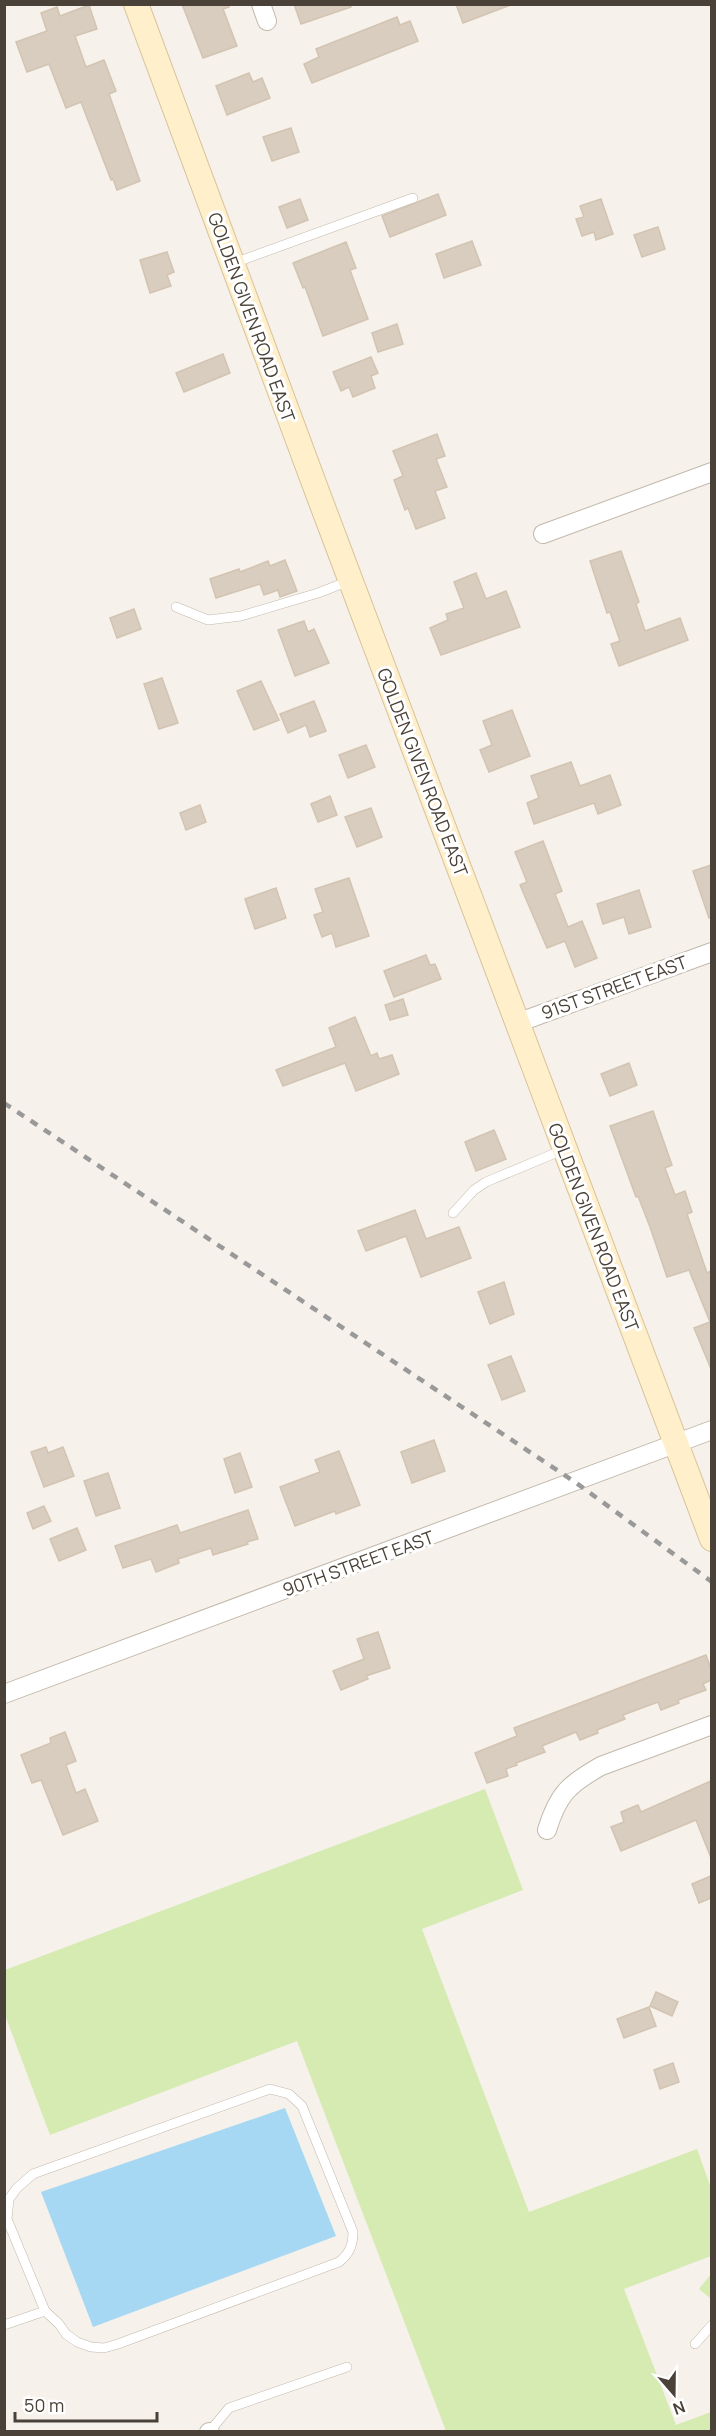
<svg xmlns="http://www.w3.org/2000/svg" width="716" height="2436" font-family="Manrope,sans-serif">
<rect width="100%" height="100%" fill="#f6f1ea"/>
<g fill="#d5ebb2">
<path d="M485 1789 523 1890 422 1929 529 2212 697 2149 711 2188V2256L624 2289 676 2425 711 2412V2431H446L297 2041 50 2135 5 2015V1970Z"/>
<path d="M711 2274V2299L699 2289Z"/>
</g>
<path fill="#a6d8f3" d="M285 2108 336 2236 93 2327 41 2192Z"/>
<g fill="#d8cdbf" stroke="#d3c4b2" stroke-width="1.5">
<path d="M182 4H229V7L223 9 237 46 203 58Z"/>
<path d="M294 4H351V7L301 24Z"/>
<path d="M456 4H508V6L463 23Z"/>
<path d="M89 5 97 29 75 36 86 67 104 60 116 91 109 94 140 181 117 190 113 179 111 180 81 102 66 108 49 64 27 72 16 42 47 31 41 13 57 7 60 16Z"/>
<path d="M397 17 400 25 410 21 418 41 312 83 304 64 319 57 316 49Z"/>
<path d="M249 73 253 82 262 78 270 98 227 115 216 86Z"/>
<path d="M291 128 299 152 272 161 263 137Z"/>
<path d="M438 194 446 215 390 237 382 216Z"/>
<path d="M300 199 308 220 287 228 279 207Z"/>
<path d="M601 199 613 234 596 240 594 232 582 236 576 219 584 217 580 206Z"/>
<path d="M658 227 665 249 642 257 634 235Z"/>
<path d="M472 241 481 265 444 278 436 254Z"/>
<path d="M346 242 356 268 350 270 368 319 323 336 305 287 303 288 293 263Z"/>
<path d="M167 252 174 272 167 275 171 286 150 293 140 260Z"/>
<path d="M397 324 403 344 378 352 372 333Z"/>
<path d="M223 354 230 373 184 392 176 373Z"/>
<path d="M371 357 378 373 371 376 375 388 353 397 349 387 341 391 333 372Z"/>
<path d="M437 434 445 456 436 459 447 487 435 491 445 518 416 529 408 508 405 510 394 480 403 476 393 451Z"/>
<path d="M621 551 639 602 636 604 645 631 680 618 688 640 619 666 611 644 620 641 610 612 607 613 590 561Z"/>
<path d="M285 560 297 591 280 597 278 590 264 595 260 584 216 598 210 579 239 569 240 572 268 561 270 566Z"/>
<path d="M476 573 486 599 506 591 520 627 441 655 430 628 448 620 446 614 464 608 454 582Z"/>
<path d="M134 609 141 629 117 638 110 618Z"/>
<path d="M304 621 308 632 314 629 329 663 295 676 278 630Z"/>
<path d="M162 678 178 723 159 729 144 684Z"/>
<path d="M261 681 279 720 254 730 237 691Z"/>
<path d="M314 701 326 731 310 737 306 725 288 733 280 714Z"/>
<path d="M512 710 530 756 489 772 480 750 492 745 483 721Z"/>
<path d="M366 745 375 767 348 778 339 755Z"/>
<path d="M571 762 580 786 610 775 621 805 598 814 594 803 534 824 527 803 539 798 531 776Z"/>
<path d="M330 796 337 815 318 822 311 804Z"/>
<path d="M200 805 206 822 186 830 180 813Z"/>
<path d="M371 808 382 837 357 847 345 817Z"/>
<path d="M543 841 562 891 555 894 568 927 582 921 597 958 575 967 565 941 547 948 520 885 527 882 515 852Z"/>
<path d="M711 865V918H709L693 871Z"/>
<path d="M349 878 369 936 336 947 332 933 322 937 314 915 323 912 315 889Z"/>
<path d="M276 888 286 918 255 929 245 899Z"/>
<path d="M639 890 651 927 629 934 624 917 603 924 597 904Z"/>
<path d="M426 955 430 965 435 964 441 979 394 997 384 971Z"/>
<path d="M403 999 408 1015 390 1020 385 1005Z"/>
<path d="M355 1017 371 1056 377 1053 379 1059 392 1055 399 1074 356 1091 345 1063 283 1086 276 1070 336 1047 329 1028Z"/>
<path d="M629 1063 637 1085 610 1096 601 1074Z"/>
<path d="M653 1111 672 1165 665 1168 675 1195 685 1191 692 1212 687 1214 707 1273 711 1271V1369L694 1328 710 1322 689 1270 667 1277 650 1227 638 1196 636 1197 610 1126Z"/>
<path d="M494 1130 506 1159 476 1171 465 1142Z"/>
<path d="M415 1210 426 1239 459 1227 471 1258 421 1277 406 1236 366 1251 358 1231Z"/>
<path d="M504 1282 514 1314 490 1324 478 1292Z"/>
<path d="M511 1356 525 1391 502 1400 488 1365Z"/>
<path d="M434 1440 445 1471 412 1483 401 1452Z"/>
<path d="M46 1447 48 1453 63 1447 74 1476 44 1487 31 1452Z"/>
<path d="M339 1451 360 1505 336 1514 335 1511 295 1526 280 1487 320 1472 315 1460Z"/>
<path d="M240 1453 252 1487 235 1493 224 1459Z"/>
<path d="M108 1473 120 1508 96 1516 84 1481Z"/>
<path d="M44 1506 51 1521 33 1529 27 1513Z"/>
<path d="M248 1510 258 1539 247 1542 248 1544 213 1555 211 1548 178 1559 179 1563 156 1572 151 1559 123 1568 115 1546 177 1525 180 1533Z"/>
<path d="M77 1528 86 1550 59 1561 50 1539Z"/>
<path d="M378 1632 390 1668 366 1676 368 1679 341 1690 333 1671 364 1659 357 1639Z"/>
<path d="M706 1655 711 1669V1680L703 1684 706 1690 678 1700 679 1703 661 1710 658 1702 623 1715 625 1719 597 1730 598 1733 580 1740 576 1732 542 1746 545 1752 516 1763 517 1765 506 1769 508 1776 487 1783 475 1753 517 1736 514 1728Z"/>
<path d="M65 1732 76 1761 66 1765 76 1793 85 1789 98 1821 63 1835 41 1780 32 1783 21 1755 51 1743 50 1738Z"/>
<path d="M711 1781V1858L696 1820 621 1851 611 1827 624 1822 621 1812 638 1805 641 1812Z"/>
<path d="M711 1876V1898L699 1903 692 1884Z"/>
<path d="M656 1992 678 2002 672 2016 650 2006Z"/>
<path d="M649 2007 656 2026 624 2038 617 2019Z"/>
<path d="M673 2063 679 2082 660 2089 654 2070Z"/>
</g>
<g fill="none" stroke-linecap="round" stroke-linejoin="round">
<defs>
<g id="lane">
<path d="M234 263 413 198"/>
<path d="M176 607 208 620 241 616 318 593 349 581"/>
<path d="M453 1213 474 1190 486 1182 565 1149"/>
<path d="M270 2089 289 2094 302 2106 353 2232C353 2246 349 2254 339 2262L118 2344 104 2348 91 2347 77 2342 66 2334 59 2324 45 2311 7 2219 9 2199 17 2188 33 2174 44 2170Z"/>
<path d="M4 2325 45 2311"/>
<path d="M695 2344 712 2325"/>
<path d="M210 2431 229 2408 347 2367"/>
</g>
<g id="street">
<path d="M261 4 267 21"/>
<path d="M543 534 712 472"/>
<path d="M517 1023 712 952"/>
<path d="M4 1694 712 1430"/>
<path d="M547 1830C558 1794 569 1784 601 1766L712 1725"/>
<path d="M209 2432H210"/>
</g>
<path id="secondary" d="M136 4 318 494 712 1539"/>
</defs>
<use href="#lane" stroke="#c2b9ac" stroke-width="10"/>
<use href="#street" stroke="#c2b9ac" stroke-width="20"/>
<use href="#secondary" stroke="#d7c399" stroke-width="26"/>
<use href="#lane" stroke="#fff" stroke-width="9"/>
<use href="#street" stroke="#fff" stroke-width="18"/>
<use href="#secondary" stroke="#ffefcb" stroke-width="24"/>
<path stroke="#999" stroke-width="4.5" stroke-dasharray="8 8" stroke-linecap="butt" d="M4 1103 575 1482 712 1582"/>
</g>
<g text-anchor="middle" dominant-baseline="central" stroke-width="6" stroke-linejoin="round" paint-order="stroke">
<g font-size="18" fill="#4a4238" stroke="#fff">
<text transform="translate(252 317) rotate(70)">GOLDEN GIVEN ROAD EAST</text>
<text transform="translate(423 772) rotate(69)">GOLDEN GIVEN ROAD EAST</text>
<text transform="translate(614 987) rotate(-20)">91ST STREET EAST</text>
<text transform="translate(594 1227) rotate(69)">GOLDEN GIVEN ROAD EAST</text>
<text transform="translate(358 1563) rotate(-20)">90TH STREET EAST</text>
</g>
</g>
<rect width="716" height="2436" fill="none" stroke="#4a4238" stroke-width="12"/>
<g transform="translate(674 2394) rotate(160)" stroke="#ffffff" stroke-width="4.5" paint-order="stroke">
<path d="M0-4.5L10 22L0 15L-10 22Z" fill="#4a4238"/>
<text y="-9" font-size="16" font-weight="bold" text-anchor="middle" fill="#4a4238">N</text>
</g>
<path d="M15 2412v9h142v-9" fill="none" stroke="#4a4238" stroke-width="3"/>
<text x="24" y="2412" font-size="18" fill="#4a4238" stroke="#ffffff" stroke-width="4.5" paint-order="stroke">50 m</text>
</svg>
